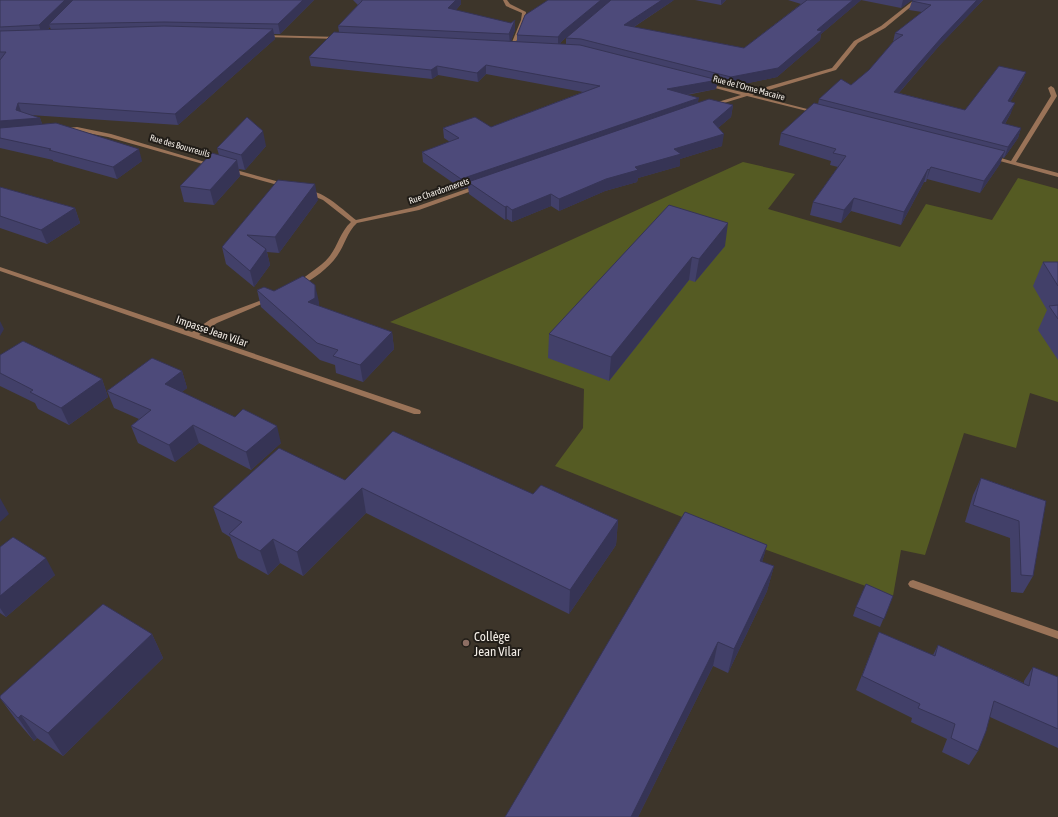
<svg xmlns="http://www.w3.org/2000/svg" width="1058" height="817" font-family="'Asap Condensed',sans-serif">
<rect width="100%" height="100%" fill="#3d352a"/>
<path fill="#555b23" d="M743 162 795 174 768 209 900 247 926 204 992 220 1018 178 1058 189V402L1030 393 1016 448 964 433 925 555 901 550 893 596 737 539 555 466 583 428 584 389 390 322Z"/>
<g fill="none" stroke-linecap="round" stroke-linejoin="round">
<path fill="#9a7358" fill-rule="evenodd" d="M503 0H507L510 4 526 12 525 20 514 47 512 48 510 47 521 20 522 13 506 6Z"/>
<g fill="#9a7358" fill-rule="evenodd">
<path d="M914 0H919L885 28 858 43 836 70 752 95 819 112V114L747 96 711 107 708 105 741 95 704 85V83L746 93 832 68 854 41 881 26Z"/>
<path d="M263 35 339 37 341 38 339 39 265 37 263 36Z"/>
<path d="M1051 86 1054 88 1057 96 1016 162 1058 173V177L989 158 988 157 991 155 1011 161 1051 96 1048 88Z"/>
<path d="M77 127 111 134 215 165 210 166 108 137 77 131 67 132 64 130 67 128Z"/>
<path d="M229 168 287 184 288 185 285 187 227 171 226 170Z"/>
<path d="M478 185 481 187 480 188 419 210 357 223C347 232 345 245 337 256 328 269 314 278 301 286L299 287 296 285C306 274 320 268 329 257 338 246 340 232 351 222L323 200 306 193V191C322 189 344 211 356 220L415 207Z"/>
<path d="M0 267 192 332 211 319 267 298H271L273 299 271 300 217 323 199 335 420 410 421 412 420 414H414L0 271Z"/>
<path d="M913 580 1058 631V639L910 587 908 584 910 581Z"/>
</g>
</g>
<g fill="#424069" fill-rule="evenodd">
<path d="M0 0H314L280 34H274L275 39 178 125 30 115 40 118 42 124 142 161 117 179 53 161V160L0 148ZM50 27 51 30H47Z"/>
<path d="M353 0H461V4L456 10 515 30 511 41H517V35L611 0 562 41 560 44H566V38L674 0 634 27 744 48 801 4 788 0H912L901 8 861 0 821 34 820 40 777 77 729 87 717 84 716 89 687 95 698 102 733 105 731 117 718 128 722 146 680 159V166L638 178 637 182 605 191 559 211 551 206 512 222 507 219 505 220 469 194 468 187 462 189 423 162 422 152 450 142 444 138 443 128 491 127 583 92 486 74 478 82 438 75 432 79 311 66 309 57 339 32 338 26 358 5Z"/>
<path d="M695 0H726L721 5Z"/>
<path d="M983 0 939 46 899 93 965 110 1026 72 1022 82 1010 102 1011 113 1005 124 1021 128 1018 138 1004 158 1002 157 1000 164 980 193 927 179 926 182H924L901 225 851 211 841 223 810 215 813 202 838 167 830 165 831 161 779 145 781 133 818 104 819 99 851 85 869 70 893 42 895 33 922 12 909 10 912 1Z"/>
<path d="M266 146 245 170 239 169 240 176 214 205 184 202 180 186 219 155 217 148Z"/>
<path d="M0 187 75 208 80 223 47 244 0 228Z"/>
<path d="M318 200 279 253 267 252 270 265 254 287 226 264 222 247Z"/>
<path d="M669 205 725 246 695 282 689 280 609 381 548 358 549 334Z"/>
<path d="M1043 262H1058V360L1038 330 1047 310 1033 286Z"/>
<path d="M257 290 274 291 319 302V306L392 332 394 349 363 382 336 373 335 365 320 360 261 307Z"/>
<path d="M0 355 102 379 108 397 69 425 38 409 35 403 0 386Z"/>
<path d="M182 371 187 388 182 392 281 443 251 470 199 443 175 462 138 443 131 426 139 419 114 408 107 391Z"/>
<path d="M981 478 1046 501 1033 576 1023 593 1011 592 1010 538 965 522 973 495Z"/>
<path d="M345 480 533 494 618 520 616 545 569 614 366 513 303 576 280 563 268 575 238 558 230 537 222 532 213 507Z"/>
<path d="M767 545 762 562 774 566 767 591 728 673 713 666 638 817H505Z"/>
<path d="M0 547 55 575 6 617 0 613Z"/>
<path d="M893 596 880 627 853 616 856 607Z"/>
<path d="M879 632 933 655 938 645 1024 683V681L1033 667 1058 677V748L990 717 978 751 969 765 942 752 947 739 911 722 912 718 856 690Z"/>
<path d="M152 634 163 658 63 756 37 738 34 741 16 720 0 698Z"/>
</g>
<g fill="#363455">
<path d="M65 0H78L49 24 50 27 42 35 39 25Z"/>
<path d="M303 0H314L280 34 278 24Z"/>
<path d="M456 0H461V4L449 18 448 8Z"/>
<path d="M601 0H611L562 41 558 46V37L562 32Z"/>
<path d="M662 0H674L623 34 624 25Z"/>
<path d="M721 0H726L721 5Z"/>
<path d="M853 0H861L821 34 820 40 777 77 729 87 731 77 817 30Z"/>
<path d="M903 0H912L901 8Z"/>
<path d="M977 0H983L939 46 891 102 894 92 942 37Z"/>
<path d="M515 20V30L510 44 509 34Z"/>
<path d="M273 29 275 39 178 125 175 114Z"/>
<path d="M486 65V74L478 82 477 73Z"/>
<path d="M437 66 438 75 432 79 431 70Z"/>
<path d="M1026 72 1022 82 1005 111 1008 101Z"/>
<path d="M718 80 716 89 666 98 667 89Z"/>
<path d="M699 98 697 107 468 182V187L462 189 461 179Z"/>
<path d="M18 103 22 114 40 118 44 129 0 132V121L16 110Z"/>
<path d="M1015 103 1011 113 999 134 1002 123Z"/>
<path d="M733 105 731 117 712 133 713 122Z"/>
<path d="M1021 128 1018 138 1004 158 1008 147Z"/>
<path d="M263 131 266 146 245 170 241 155Z"/>
<path d="M724 134 722 146 680 159V166L638 178 637 182 605 191 559 211V199L635 167 674 149Z"/>
<path d="M139 149 142 161 117 179 113 167Z"/>
<path d="M1005 151 1000 164 980 193 984 181Z"/>
<path d="M237 160 240 176 214 205 210 190Z"/>
<path d="M931 167 926 182 929 170Z"/>
<path d="M928 169 924 182 901 225 904 212Z"/>
<path d="M315 184 318 200 279 253 275 237Z"/>
<path d="M551 194V206L512 222V210Z"/>
<path d="M854 198 851 211 841 223 844 210Z"/>
<path d="M507 206V219L505 220V207Z"/>
<path d="M75 208 80 223 47 244 41 230Z"/>
<path d="M728 223 725 246 695 282 699 259Z"/>
<path d="M266 249 270 265 254 287 250 271Z"/>
<path d="M692 257 689 280 609 381 611 357Z"/>
<path d="M315 285 319 302V315L308 302Z"/>
<path d="M0 321 4 329 0 336Z"/>
<path d="M392 332 394 349 363 382 360 365Z"/>
<path d="M182 371 187 388 171 401 165 384Z"/>
<path d="M102 379 108 397 69 425 61 408Z"/>
<path d="M193 425 199 443 175 462 169 445Z"/>
<path d="M277 426 281 443 251 470 246 452Z"/>
<path d="M362 488 366 513 303 576 297 552Z"/>
<path d="M0 498 9 514 0 522Z"/>
<path d="M618 520 616 545 569 614 570 590Z"/>
<path d="M273 539 280 563 268 575 260 551Z"/>
<path d="M767 545 760 569V561Z"/>
<path d="M46 558 55 575 6 617 0 608V596Z"/>
<path d="M774 566 767 591 728 673 734 649Z"/>
<path d="M152 634 163 658 63 756 48 733Z"/>
<path d="M718 642 713 666 638 817H631Z"/>
<path d="M21 715 37 738 34 741 18 718Z"/>
</g>
<g fill="#4d4a7a" stroke="#363455">
<path d="M0 0H65L39 25 0 27Z"/>
<path d="M73 0H303L278 24 164 22 49 24Z"/>
<path d="M362 0H456L448 8 511 23 515 20 509 34 338 26 362 1Z"/>
<path d="M548 0H601L562 32 558 37 517 35 525 15Z"/>
<path d="M611 0H662L624 25 744 48 807 0H853L817 30 822 31 778 68 731 77 581 39 566 38Z"/>
<path d="M913 0H977L942 37 894 92 965 110 999 66 1026 72 1008 101 1015 103 1002 123 1021 128 1008 147 819 99 841 79 851 85 869 70 894 41 903 35 895 33 931 5 912 1Z"/>
<path d="M164 26 273 29 175 114 18 103 16 110 40 118 0 121V60L6 52H0V31Z"/>
<path d="M334 32 580 45 718 80 667 89 699 98 461 179 422 152 459 138 443 128 475 117 491 127 600 86 486 65 477 73 437 66 431 70 309 57Z"/>
<path d="M709 99 733 105 713 122 724 134 674 149 681 154 635 167 638 170 606 179 559 199 551 194 512 210 507 206 505 207 468 182Z"/>
<path d="M814 103 1005 151 984 181 931 167 929 170 928 169 904 212 854 198 844 210 813 202 846 156 833 153 836 149 781 133Z"/>
<path d="M247 117 263 131 241 155 217 148Z"/>
<path d="M56 123 139 149 113 167 49 150 51 149 0 138V128Z"/>
<path d="M212 153 237 160 210 190 180 186Z"/>
<path d="M278 180 315 184 275 237 247 235 266 249 250 271 222 247Z"/>
<path d="M0 187 75 208 41 230 0 216Z"/>
<path d="M669 205 728 223 699 259 692 257 611 357 549 334Z"/>
<path d="M1043 262H1058V286Z"/>
<path d="M303 276 315 285V298L308 302 392 332 360 365 333 356 338 350 317 343 257 290 264 287 274 291Z"/>
<path d="M1058 305V319L1049 306Z"/>
<path d="M23 341 102 379 61 408 30 392 33 390 0 373V355Z"/>
<path d="M152 358 182 371 165 384 235 417 243 409 277 426 246 452 193 425 169 445 131 426 151 410 107 391Z"/>
<path d="M393 431 533 494 541 485 618 520 570 590 362 488 297 552 273 539 260 551 229 534 242 522 213 507 279 448 345 480Z"/>
<path d="M981 478 1046 501 1033 576 1021 575 1019 521 973 505Z"/>
<path d="M685 512 767 545 760 561 774 566 734 649 718 642 631 817H505Z"/>
<path d="M13 537 46 558 0 596V547Z"/>
<path d="M866 584 893 596 884 619 856 607Z"/>
<path d="M103 604 152 634 48 733 21 715 18 718 0 698V696Z"/>
<path d="M879 632 935 656 938 645 1029 686 1033 667 1058 677V729L994 701 986 731 978 751 951 738 955 724 918 708 920 704 862 676Z"/>
</g>
<circle fill="#8d6e63" stroke="#211d18" stroke-width="1.5" cx="466" cy="643" r="4"/>
<g text-anchor="middle" dominant-baseline="central" stroke-width="4" stroke-linejoin="round" paint-order="stroke">
<g font-size="9" fill="#f3ede6" stroke="#211d18">
<text transform="translate(749 88) rotate(15)">Rue de l'Orme Macaire</text>
<text transform="translate(180 146) rotate(16)">Rue des Bouvreuils</text>
<text transform="translate(439 191) rotate(-19)">Rue Chardonnerets</text>
</g>
<g font-size="11" fill="#f3ede6" stroke="#211d18">
<text transform="translate(212 331) rotate(19)">Impasse Jean Vilar</text>
</g>
<g font-size="13" fill="#f3ede6" stroke="#211d18" text-anchor="start">
<text x="474" y="636">Collège<tspan x="474" dy="15">Jean Vilar</tspan></text>
</g>
</g>
</svg>
